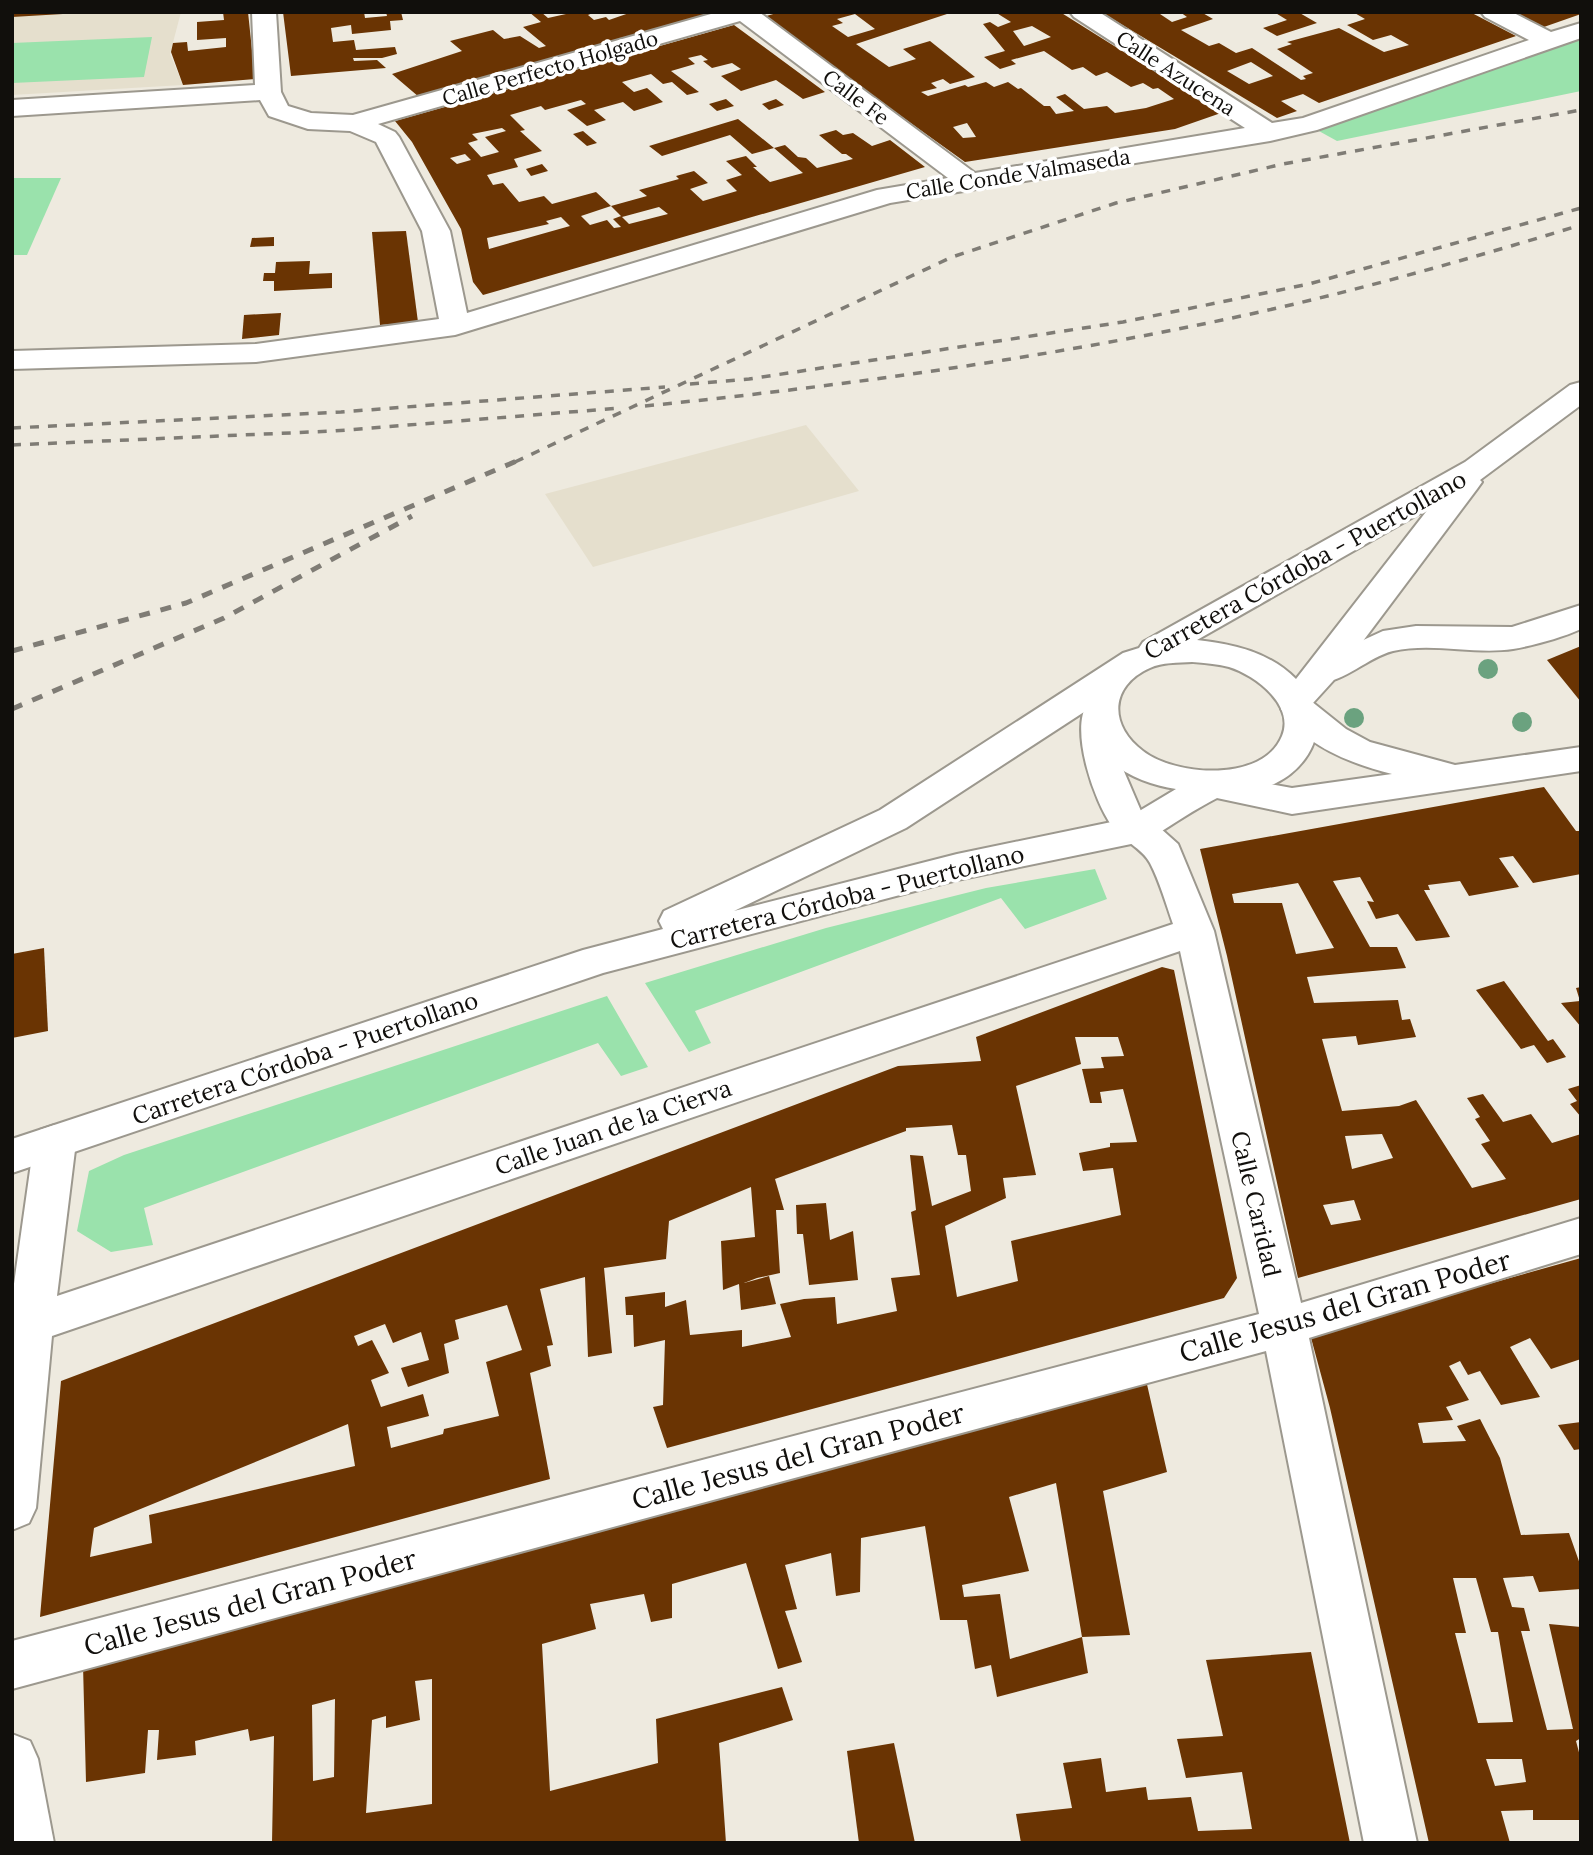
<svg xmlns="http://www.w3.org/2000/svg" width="1593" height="1855" font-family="Lora,serif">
<rect width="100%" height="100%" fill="#eeeadf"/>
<g fill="#e5dfcd">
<path d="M12 12H181L170 54 183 85 12 95Z"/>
<path d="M806 425 859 491 593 567 545 494Z"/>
</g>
<g fill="#9ae2ac">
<path d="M1581 30V91L1337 141 1308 125Z"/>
<path d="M152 37 144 77 12 83V43Z"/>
<path d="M12 178H61L27 255H12Z"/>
<path d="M1095 869 1107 899 1025 929 1001 898 695 1011 711 1043 689 1052 645 983 826 928 986 888Z"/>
<path d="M607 996 648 1067 621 1076 598 1043 144 1208 153 1245 111 1252 77 1231 89 1171 124 1155Z"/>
</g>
<g fill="#6a3403" fill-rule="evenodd">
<path d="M12 12H63V14L12 17Z"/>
<path d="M223 12H248L255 79 183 85 171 52 173 43 187 42 188 51 226 47V38L197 40V22L224 20Z"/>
<path d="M283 12H364L365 18 387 16 386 12H401L403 20 390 21 391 30 352 34 351 25 331 28 333 42 354 40 356 50 395 47 397 54 382 58H353L354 61 377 60 386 68 291 76Z"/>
<path d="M529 12H541L548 18 566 14 595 12 588 15 594 20 606 17 609 20 632 12 710 13 419 97 392 74 462 51 450 41 493 30 504 39 520 36 539 48 546 46 523 27 541 22Z"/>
<path d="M780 12H953L856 44 889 67 916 59 903 49 930 41 975 77 950 84 943 79 931 83 937 88 921 92 928 96 965 85 968 87 986 82 994 87 1008 82 1018 89 1021 88 1044 106H1050L1056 114 1074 111 1056 97 1065 94 1084 109 1107 106 1115 113 1146 108 1174 99 1158 88 1153 89 1143 83 1131 87 1107 72 1096 76 1083 67 1072 70 1044 51 1011 60 1016 64 1000 69 984 57 1005 51 983 24 990 22 998 27 1011 22 995 12H1060L1221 113 1175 129 965 162 763 17ZM855 14 875 29 848 37 832 26 843 23 837 19ZM1032 26 1051 37 1024 46 1013 31ZM967 123 976 137 963 138 953 127Z"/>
<path d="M1101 12H1165L1160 14 1172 22 1187 17 1180 12H1201L1213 19 1181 30 1209 46 1219 43 1236 53 1252 48 1301 80 1306 79 1303 76 1313 73 1277 49 1292 44 1287 42 1339 28 1384 52 1409 45 1391 35 1373 40 1347 25 1365 19 1353 12H1470L1516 36 1319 103 1303 94 1281 101 1297 111 1277 118ZM1251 62 1273 76 1249 84 1227 71Z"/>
<path d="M1274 12H1298L1317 23 1277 36 1263 28 1287 20Z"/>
<path d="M1511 12H1581V14L1541 28Z"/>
<path d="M734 25 825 92 803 99 776 80 741 91 721 76 741 69 732 63 712 68 703 61 708 60 701 55 688 58 695 64 671 71 699 92 687 95 672 82 663 84 651 74 622 82 634 92 647 88 663 102 634 111 623 102 594 110 606 120 587 126 567 110 586 104 581 100 545 110 541 106 510 115 525 130 520 131 542 151 514 159 518 167 487 175 493 185 503 183 519 202 544 196 552 204 596 192 611 206 581 216 590 225 607 220 614 228 621 227 613 219 621 216 629 224 668 214 659 207 622 217 611 206 647 196 639 190 679 179 676 176 694 171 708 183 690 189 703 201 737 191 726 180 742 175 726 161 746 156 757 167H753L770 182 803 173 774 148 785 145 798 157 806 158 817 168 853 159 846 154H842L819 135 836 130 843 135 853 133 872 146 890 140 925 167 483 295 473 282 461 229 412 142 395 121ZM502 128 506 131 485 137 499 152 481 157 468 143 478 140 472 134ZM465 154 471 160 457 164 450 158ZM561 217 570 226 489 249 487 238 549 224 546 221Z"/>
<path d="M726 99 734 106 717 111 709 104Z"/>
<path d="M776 99 784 105 769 110 762 104Z"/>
<path d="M738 119 774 148 752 154 730 135 662 156 649 146Z"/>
<path d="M583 131 597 143 587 146 573 134Z"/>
<path d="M542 164 548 171 531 176 526 169Z"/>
<path d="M406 231 418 322 380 325 372 232Z"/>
<path d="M274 237V246L250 247 252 238Z"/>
<path d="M310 261 309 274 332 273V288L274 291V281H263L264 273H275L276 262Z"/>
<path d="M281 313 279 335 242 339 244 315Z"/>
<path d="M1581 646V702L1547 660Z"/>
<path d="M1544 787 1576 831H1581V874L1533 883 1513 856 1499 858 1519 887 1469 896 1460 881 1428 885 1430 890H1424L1450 937 1416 941 1398 914 1376 919 1367 901 1374 902 1360 877 1333 881 1370 947H1397L1406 968 1307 977 1314 1003 1398 1000 1402 1020 1410 1019 1416 1037 1358 1045 1356 1036 1322 1039 1342 1111 1399 1106 1416 1100 1472 1188 1506 1179 1481 1144 1490 1141 1475 1119 1480 1117 1467 1098 1483 1094 1503 1122 1531 1114 1552 1143 1581 1134V1199L1298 1278 1227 956 1200 849ZM1298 883 1334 948 1296 954 1282 903H1234L1232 894ZM1382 1134 1393 1158 1352 1169 1345 1136ZM1354 1200 1361 1220 1331 1225 1323 1205Z"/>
<path d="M44 948 48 1031 12 1038V954Z"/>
<path d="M1162 967 1174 970 1237 1278 1224 1298 667 1448 653 1407 663 1405 665 1340 634 1347 633 1315H626L625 1297 665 1292V1307L686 1300 690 1335 742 1330V1347L791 1337 780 1304 804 1299 835 1297 837 1324 897 1311 891 1278 920 1275 911 1212 916 1210 910 1155 923 1156 932 1206 971 1191 966 1155H958L952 1125 906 1128V1131L775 1179 784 1210H776L780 1273 757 1278 744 1283 769 1276 776 1304 741 1310 739 1284 723 1290 721 1241 755 1237 751 1187 669 1221 666 1259 604 1268 612 1353 588 1357 585 1277 540 1289 553 1345 547 1346 551 1366 530 1373 550 1479 40 1617 61 1381 898 1066 981 1061 976 1037ZM1075 1037H1118L1124 1056 1101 1057 1104 1068 1082 1069 1090 1103H1102L1100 1092 1123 1089 1137 1142 1110 1143V1147L1079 1153 1083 1171 1113 1168 1121 1215 1011 1241 1018 1281 957 1297 945 1226 1006 1198 1003 1178 1036 1175 1016 1086 1081 1064ZM507 1305 522 1350 486 1362 499 1416 444 1429 443 1434 391 1448 387 1427 429 1416 423 1394 381 1407 371 1380 389 1373 372 1340 358 1346 354 1336 385 1324 393 1343 421 1332 429 1360 401 1368 408 1387 449 1373 444 1344 459 1339 455 1320ZM348 1424 355 1466 149 1515 152 1543 90 1557 94 1528Z"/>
<path d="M1504 981 1548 1041 1553 1039 1566 1057 1547 1063 1534 1045 1521 1049 1476 990Z"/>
<path d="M1581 987V1027L1561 1003 1580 1001 1576 988Z"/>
<path d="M1581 1085V1117L1570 1104 1577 1101 1568 1089Z"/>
<path d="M826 1203 830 1240 853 1231 858 1280 809 1285 803 1234H797L796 1205Z"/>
<path d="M1581 1258V1359L1551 1369 1530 1338 1510 1347 1540 1397 1501 1405 1480 1371 1468 1375 1460 1361 1449 1366 1469 1400 1446 1407 1453 1420 1418 1423 1423 1443 1466 1441 1457 1426 1480 1419 1500 1458 1521 1535 1569 1533 1581 1567V1589L1539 1592 1533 1576 1503 1578 1512 1607 1524 1608 1530 1631H1521L1547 1730 1573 1729 1549 1624 1581 1627V1738L1576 1741 1581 1760V1820H1533V1810L1501 1811 1510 1843H1429L1330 1408 1310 1334ZM1453 1578H1476L1491 1632H1498L1513 1722 1478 1723 1455 1633H1466ZM1486 1759H1522L1526 1782 1495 1786Z"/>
<path d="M1146 1380 1167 1472 1103 1491 1130 1635 1082 1637 1088 1673 997 1697 991 1665 975 1669 967 1620H940L925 1526 861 1538 860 1592 836 1596 831 1553 785 1565 797 1609 785 1611 802 1662 778 1669 746 1563 672 1584V1618L651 1622 644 1594 590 1604 596 1629 542 1644 550 1791 658 1763 656 1719 782 1687 793 1720 719 1743 726 1843H272L274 1736 250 1741 248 1729 195 1741 196 1755 157 1760 159 1730H148L145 1773 86 1782 83 1665ZM1056 1483 1082 1637 1010 1659 1000 1594 964 1597 962 1585 1029 1571 1009 1497ZM432 1679V1804L366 1813 372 1720 386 1716V1728L420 1720 415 1681ZM335 1699 334 1777 313 1781 312 1705Z"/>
<path d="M1581 1422V1449L1574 1450 1558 1425Z"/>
<path d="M1311 1652 1350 1843H1021L1016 1814 1072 1808 1063 1763 1101 1758 1106 1792 1146 1787 1148 1800 1191 1797 1198 1831 1252 1829 1242 1772 1186 1778 1177 1739 1223 1736 1206 1660Z"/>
<path d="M894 1743 915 1843H859L847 1751Z"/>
</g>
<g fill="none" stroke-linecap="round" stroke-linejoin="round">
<defs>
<g id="minor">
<path d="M252 12H276L281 92 288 106 311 113 353 115 718 12H759L975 173 1245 128 1074 17 1070 12H1099L1272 123 1303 118 1529 40 1485 17 1481 12H1512L1551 32 1581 23V38L1317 130 1270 141 890 203 455 335 256 362 12 369V351L256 344 439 319 422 231 376 142 350 131 308 129 269 116 260 100 12 116V100L255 85ZM740 21 948 178 877 190 467 313 450 231 399 137 395 132 378 124Z"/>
<path d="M1581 605V629C1561 638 1535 645 1513 649 1474 655 1433 642 1393 651 1364 658 1340 689 1309 681L1304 673 1309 665 1383 631 1416 626 1512 627Z"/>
<path d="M1099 700 1111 704 1117 712 1120 762 1141 811 1178 844 1214 931 1301 1303 1581 1218V1254L1309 1338 1417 1843H1364L1266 1351 12 1689V1641L1259 1314 1180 951 52 1336 36 1508 29 1523 12 1530V1298L34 1142 40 1130 55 1125 70 1130 76 1142 57 1296 1173 924C1166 904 1160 882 1150 863 1143 849 1122 840 1112 826 1094 801 1070 731 1087 704Z"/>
<path d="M12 1734 30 1741 38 1759 54 1843H12Z"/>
</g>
<path id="secondary" d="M1299 697 1311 701 1346 729 1370 742 1455 765 1581 747V771L1292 814 1198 794 1193 785 1198 776 1211 773 1292 788 1392 774C1352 764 1304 746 1281 709L1287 701Z"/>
<path id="trunk" d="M1581 382V405L1480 480 1482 482 1477 489 1333 681 1313 703C1328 738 1301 776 1266 787 1252 791 1232 791 1219 797 1195 809 1172 825 1149 839L1136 843 957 880 603 973 12 1173V1139L583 950 663 929 659 921 664 911 880 810 1123 653 1139 648 1143 642 1465 462 1570 385ZM1429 508 1296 679C1269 652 1234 644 1197 640ZM1192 662C1204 663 1217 664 1229 667 1255 675 1295 705 1282 736 1263 783 1175 776 1143 751 1109 726 1109 686 1150 668 1162 662 1178 663 1192 662ZM1084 712C1086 759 1136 783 1176 789L1126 819 957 854 734 911 906 828Z"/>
</defs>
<use href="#minor" stroke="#9c988e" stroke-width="4"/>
<use href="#secondary" stroke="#9c988e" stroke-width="4"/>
<use href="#trunk" stroke="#9c988e" stroke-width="4"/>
<use href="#minor" fill="#fff" fill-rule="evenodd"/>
<use href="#secondary" fill="#fff" fill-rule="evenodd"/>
<use href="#trunk" fill="#fff" fill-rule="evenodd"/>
<g stroke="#7f7c75" stroke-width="3.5" stroke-dasharray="9 9" stroke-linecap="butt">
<path d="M690 384 749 379 1123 322 1309 284 1581 208"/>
<path d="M645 406C843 386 1038 359 1232 318 1350 293 1466 260 1581 225"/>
<path d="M12 428 341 412 665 387"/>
<path d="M12 445 334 431 620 408"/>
<path d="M515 462 952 257 1116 203 1283 164 1581 110"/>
</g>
<g stroke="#7f7c75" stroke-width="5" stroke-dasharray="11 11" stroke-linecap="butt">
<path d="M12 651 186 603 519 460"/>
<path d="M12 709 224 618 412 516"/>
</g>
</g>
<g fill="#6ba27f">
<circle cx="1488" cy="669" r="10"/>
<circle cx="1354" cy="718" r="10"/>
<circle cx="1522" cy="722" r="10"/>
</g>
<g text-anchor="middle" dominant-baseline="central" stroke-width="7" stroke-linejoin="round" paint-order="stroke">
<g font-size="21" fill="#110f0c" stroke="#fff">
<text transform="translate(550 68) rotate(-16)">Calle Perfecto Holgado</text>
<text transform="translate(1176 73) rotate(33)">Calle Azucena</text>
<text transform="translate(856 97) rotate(37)">Calle Fe</text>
<text transform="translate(1018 174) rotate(-9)">Calle Conde Valmaseda</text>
</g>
<g font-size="24" fill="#110f0c" stroke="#fff">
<text transform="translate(1305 565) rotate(-29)">Carretera Córdoba - Puertollano</text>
<text transform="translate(847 897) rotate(-14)">Carretera Córdoba - Puertollano</text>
<text transform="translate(305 1058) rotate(-19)">Carretera Córdoba - Puertollano</text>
<text transform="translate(613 1127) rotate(-19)">Calle Juan de la Cierva</text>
<text transform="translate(1256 1204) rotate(77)">Calle Caridad</text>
</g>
<g font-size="28" fill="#110f0c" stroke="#fff">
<text transform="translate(1345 1306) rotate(-16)">Calle Jesus del Gran Poder</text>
<text transform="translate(798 1456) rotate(-15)">Calle Jesus del Gran Poder</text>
<text transform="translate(250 1602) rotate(-15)">Calle Jesus del Gran Poder</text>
</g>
</g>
<rect width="1593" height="1855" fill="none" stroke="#110f0c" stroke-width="28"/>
</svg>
